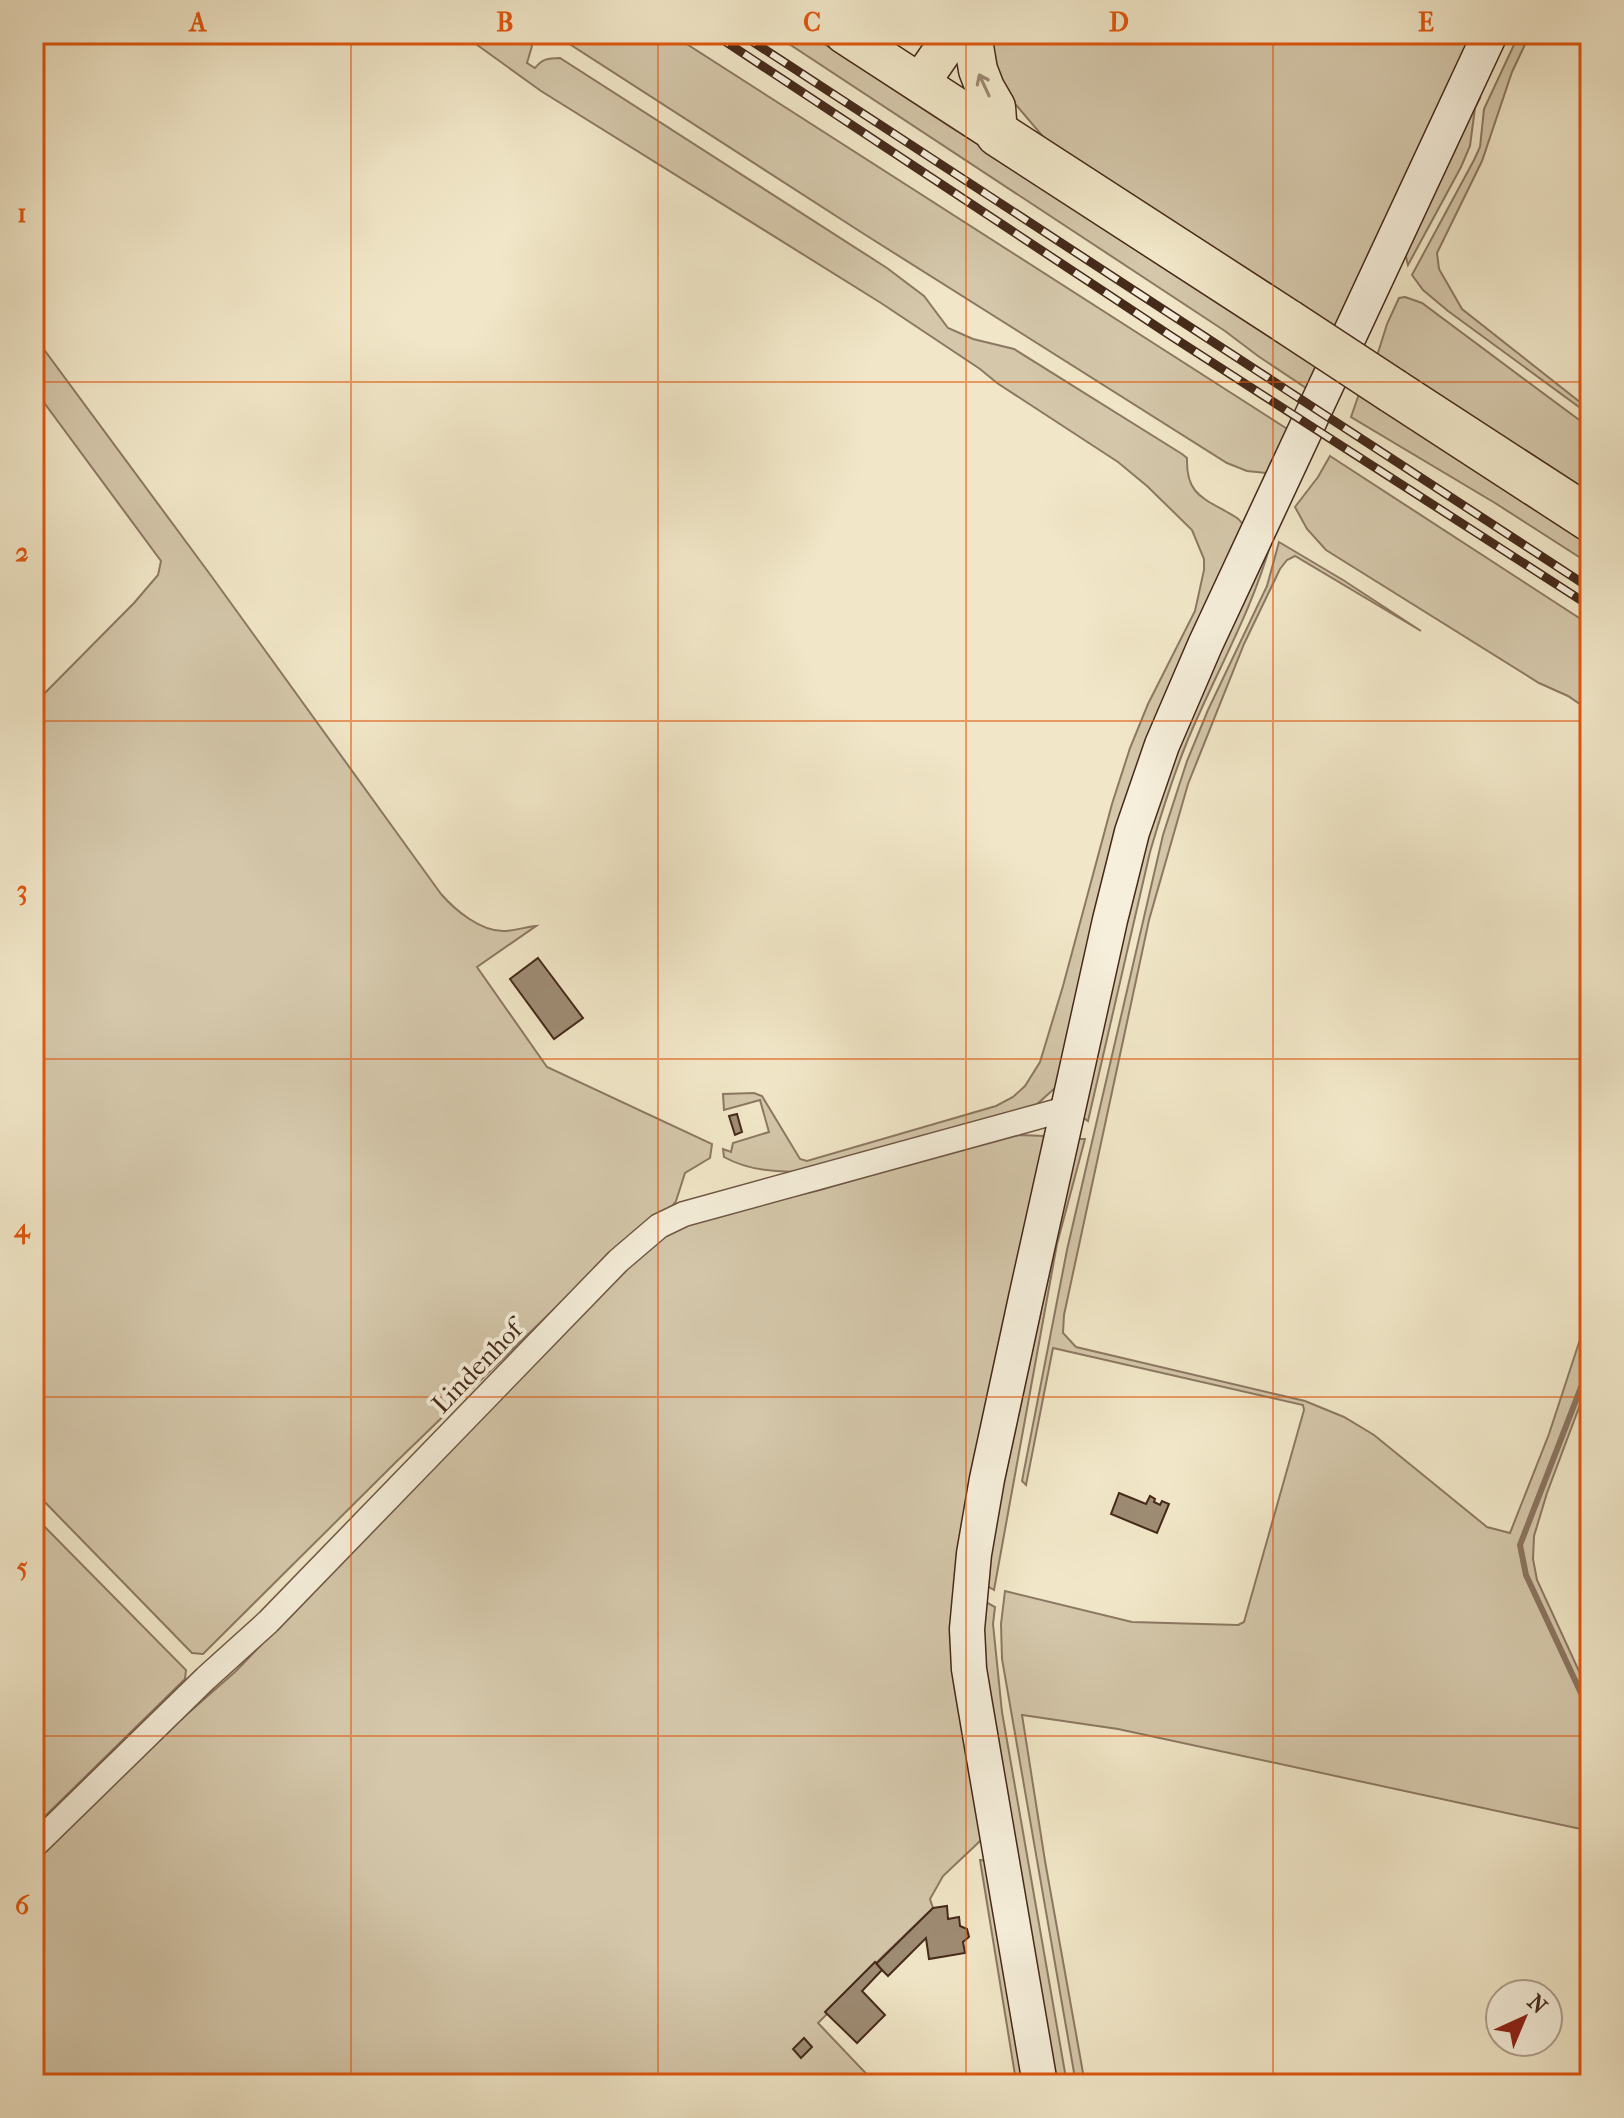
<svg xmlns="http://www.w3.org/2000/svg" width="1624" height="2118" font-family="'IM FELL French Canon',serif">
<rect width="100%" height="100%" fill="#f1e7c8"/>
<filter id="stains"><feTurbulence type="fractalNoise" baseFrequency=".0025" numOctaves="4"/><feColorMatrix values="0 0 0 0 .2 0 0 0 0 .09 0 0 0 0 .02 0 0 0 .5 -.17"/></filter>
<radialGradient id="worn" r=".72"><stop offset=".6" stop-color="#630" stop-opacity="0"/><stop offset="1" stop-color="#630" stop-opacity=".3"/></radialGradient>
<g fill="#d4c7aa" stroke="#8c7862" stroke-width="2">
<path d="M462 34H524L532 46 527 63 535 68C542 59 548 58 560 58L887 268 924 296 948 328 973 339 1014 349 1182 454 1187 458C1186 492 1200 497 1227 512 1236 517 1242 520 1246 530L1066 1078 1035 1106 808 1171C780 1173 749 1171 724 1157L723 1149 731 1152 733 1143 769 1132 760 1100 724 1110 723 1094 754 1093 762 1096 800 1159 807 1161 996 1106 1013 1097 1025 1086 1040 1062 1063 986 1112 804 1130 748 1148 704 1195 611 1204 570V559L1192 530 1147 486 1118 462 997 383 980 369 881 303 541 91Z"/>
<path d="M554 34H671L1292 432 1277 458 1266 473 1247 471 1227 463 864 234Z"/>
<path d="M774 34H809L949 126 1250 315 1251 324 1323 370 1312 392 1258 356 1225 331Z"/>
<path d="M988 34H1475L1341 332 1045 139 1000 86Z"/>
<path d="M1519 34H1530L1512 72 1482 161 1437 253 1439 269 1462 309 1590 410V415L1448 311 1423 290 1412 275 1474 160 1480 147 1484 109Z"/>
<path d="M1478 97 1480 98 1475 108 1470 146 1461 167 1408 265 1406 257 1407 242Z"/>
<path d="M1405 297 1422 303 1590 428V502L1416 380 1377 356 1387 324 1399 298Z"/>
<path d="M34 336 212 577 441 894C455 910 480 931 503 931 514 931 525 927 536 926L477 967 547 1067 712 1144 710 1158 685 1173 676 1201 666 1214 608 1257 397 1461 203 1654 192 1653 34 1491V704L134 603 158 575 161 561 34 389Z"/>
<path d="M1359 394 1590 538V564L1495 503 1351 417Z"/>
<path d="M1330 456 1590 625V711L1568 696 1539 683 1326 550 1307 529 1295 507 1318 477Z"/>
<path d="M1271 542C1253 608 1219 667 1192 730 1175 769 1162 811 1150 852L1088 1121 1078 1114 1164 770Z"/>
<path d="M1279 542 1343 580 1421 631 1295 556 1287 560 1280 569 1244 644 1188 784 1149 920 1064 1315 1063 1333 1076 1347 1305 1401 1344 1417 1374 1435 1487 1527 1510 1533 1549 1434 1590 1309V1378L1547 1493 1534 1536 1533 1559 1537 1580 1590 1695V1831L1118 1729 1022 1715 1045 1861 1085 2084H1076L1002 1659 1001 1624 1005 1591 1132 1622 1238 1625 1244 1622 1304 1410 1303 1405 1053 1348 1026 1485 1022 1481 1067 1250 1163 835 1187 761 1208 710 1267 586Z"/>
<path d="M1020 1135 1044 1136 1049 1139 965 1557 988 1829 979 1842 943 1876 930 1899 933 1908 826 2011 827 2014 818 2023 876 2084H34V1860L135 1760 236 1671 576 1319 653 1244 675 1228 706 1217 820 1190 1001 1137Z"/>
<path d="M1078 1139H1085L1057 1244 994 1590 982 1583Z"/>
<path d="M34 1516 186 1670 185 1679 34 1827Z"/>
<path d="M984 1601 995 1607 993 1624 1002 1712 1067 2084H1050L987 1720 981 1603Z"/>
<path d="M980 1860 993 1861 1032 2084H1013L1016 2081Z"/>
</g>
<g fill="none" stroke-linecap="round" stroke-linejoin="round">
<path stroke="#89745f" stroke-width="6" d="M1588 1708 1526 1575 1520 1545 1590 1364"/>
</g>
<g fill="#9e8c74" stroke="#45291a" stroke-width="2">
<path d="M538 958 583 1018 554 1039 510 979Z"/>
<path d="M737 1114 742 1132 735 1135 729 1116Z"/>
<path d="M1119 1493 1146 1504 1150 1496 1155 1499 1154 1502 1160 1505 1162 1501 1169 1504 1157 1533 1111 1514Z"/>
<path d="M947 1906 948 1919 959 1917 960 1926 967 1929 969 1937 963 1942 965 1953 929 1959 926 1938 888 1976 876 1964 933 1908Z"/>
<path d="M875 1962 882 1970 862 1991 885 2015 857 2043 825 2012Z"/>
<path d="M804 2038 812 2047 801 2058 793 2049Z"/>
</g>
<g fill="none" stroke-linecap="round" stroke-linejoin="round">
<defs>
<path id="street" d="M34 1846 206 1678 268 1622 618 1261 659 1226 684 1214 1044 1115 1055 1112 1067 1114"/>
<path id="secondary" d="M1040 2084 975 1705 969 1669 967 1629 974 1554 987 1479 1026 1298 1110 920 1132 832 1162 745 1205 645 1490 34"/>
<g id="primary">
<path d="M844 34 998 134"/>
<path d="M972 34 978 70 985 88 996 107 998 134"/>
<path d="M920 83 954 34"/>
</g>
<g id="highway">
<path d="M998 134 1288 322"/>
<path d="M1393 391 1590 519"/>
</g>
</defs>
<use href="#street" stroke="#705846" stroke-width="27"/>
<use href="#secondary" stroke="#45291a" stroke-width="37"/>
<use href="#primary" stroke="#45291a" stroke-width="41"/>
<use href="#highway" stroke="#45291a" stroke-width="47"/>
<use href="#street" stroke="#f6efdb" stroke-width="24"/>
<use href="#secondary" stroke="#f6efdb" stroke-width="34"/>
<use href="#primary" stroke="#f1e7c8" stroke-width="38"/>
<use href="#highway" stroke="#f1e7c8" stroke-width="44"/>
<defs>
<g id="rail">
<path d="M714 34 1171 336 1590 606"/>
<path d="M741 34 1590 588"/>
</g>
</defs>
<use href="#rail" stroke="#45291a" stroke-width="9"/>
<use href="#rail" stroke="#f6efdb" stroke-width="6" stroke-dasharray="18" stroke-linecap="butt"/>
<defs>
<path id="highway-bridge" d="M1288 322 1393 391"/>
</defs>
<use href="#highway-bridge" stroke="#45291a" stroke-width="47" stroke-linecap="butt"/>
<use href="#highway-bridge" stroke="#f1e7c8" stroke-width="44"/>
</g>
<defs><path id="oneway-shaft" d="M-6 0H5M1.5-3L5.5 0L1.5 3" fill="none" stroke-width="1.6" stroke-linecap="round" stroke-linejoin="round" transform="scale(2)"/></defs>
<use stroke="#9b8871" href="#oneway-shaft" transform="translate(984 85) rotate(-115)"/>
<path fill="none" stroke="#e0570d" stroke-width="2" stroke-opacity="0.55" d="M351 34V2084M658 34V2084M966 34V2084M1273 34V2084M34 382H1590M34 721H1590M34 1059H1590M34 1397H1590M34 1736H1590"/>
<g text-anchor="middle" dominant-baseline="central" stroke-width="8" stroke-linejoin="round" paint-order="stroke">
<g font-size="26" fill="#45291a" stroke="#f6efdb">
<text transform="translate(477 1367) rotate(-46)">Lindenhof</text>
</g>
</g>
<rect width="1624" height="2118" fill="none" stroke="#f1e7c8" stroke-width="88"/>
<g transform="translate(1524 2018) rotate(44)"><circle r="38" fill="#f6efdb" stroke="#afa08e" stroke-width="2"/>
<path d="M0-6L14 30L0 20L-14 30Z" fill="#8f2418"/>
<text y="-12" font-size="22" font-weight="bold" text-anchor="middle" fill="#45291a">N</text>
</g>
<rect x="44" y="44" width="1536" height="2030" fill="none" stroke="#e0570d" stroke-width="3"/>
<g font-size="26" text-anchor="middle" font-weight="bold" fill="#e0570d">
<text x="198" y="31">A</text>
<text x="505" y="31">B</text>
<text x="812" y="31">C</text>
<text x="1119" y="31">D</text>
<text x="1426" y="31">E</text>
<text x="22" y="222">1</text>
<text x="22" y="561">2</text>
<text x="22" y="899">3</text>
<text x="22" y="1237">4</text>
<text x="22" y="1576">5</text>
<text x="22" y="1914">6</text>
</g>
<rect width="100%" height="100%" filter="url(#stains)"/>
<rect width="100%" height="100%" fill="url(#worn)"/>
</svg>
